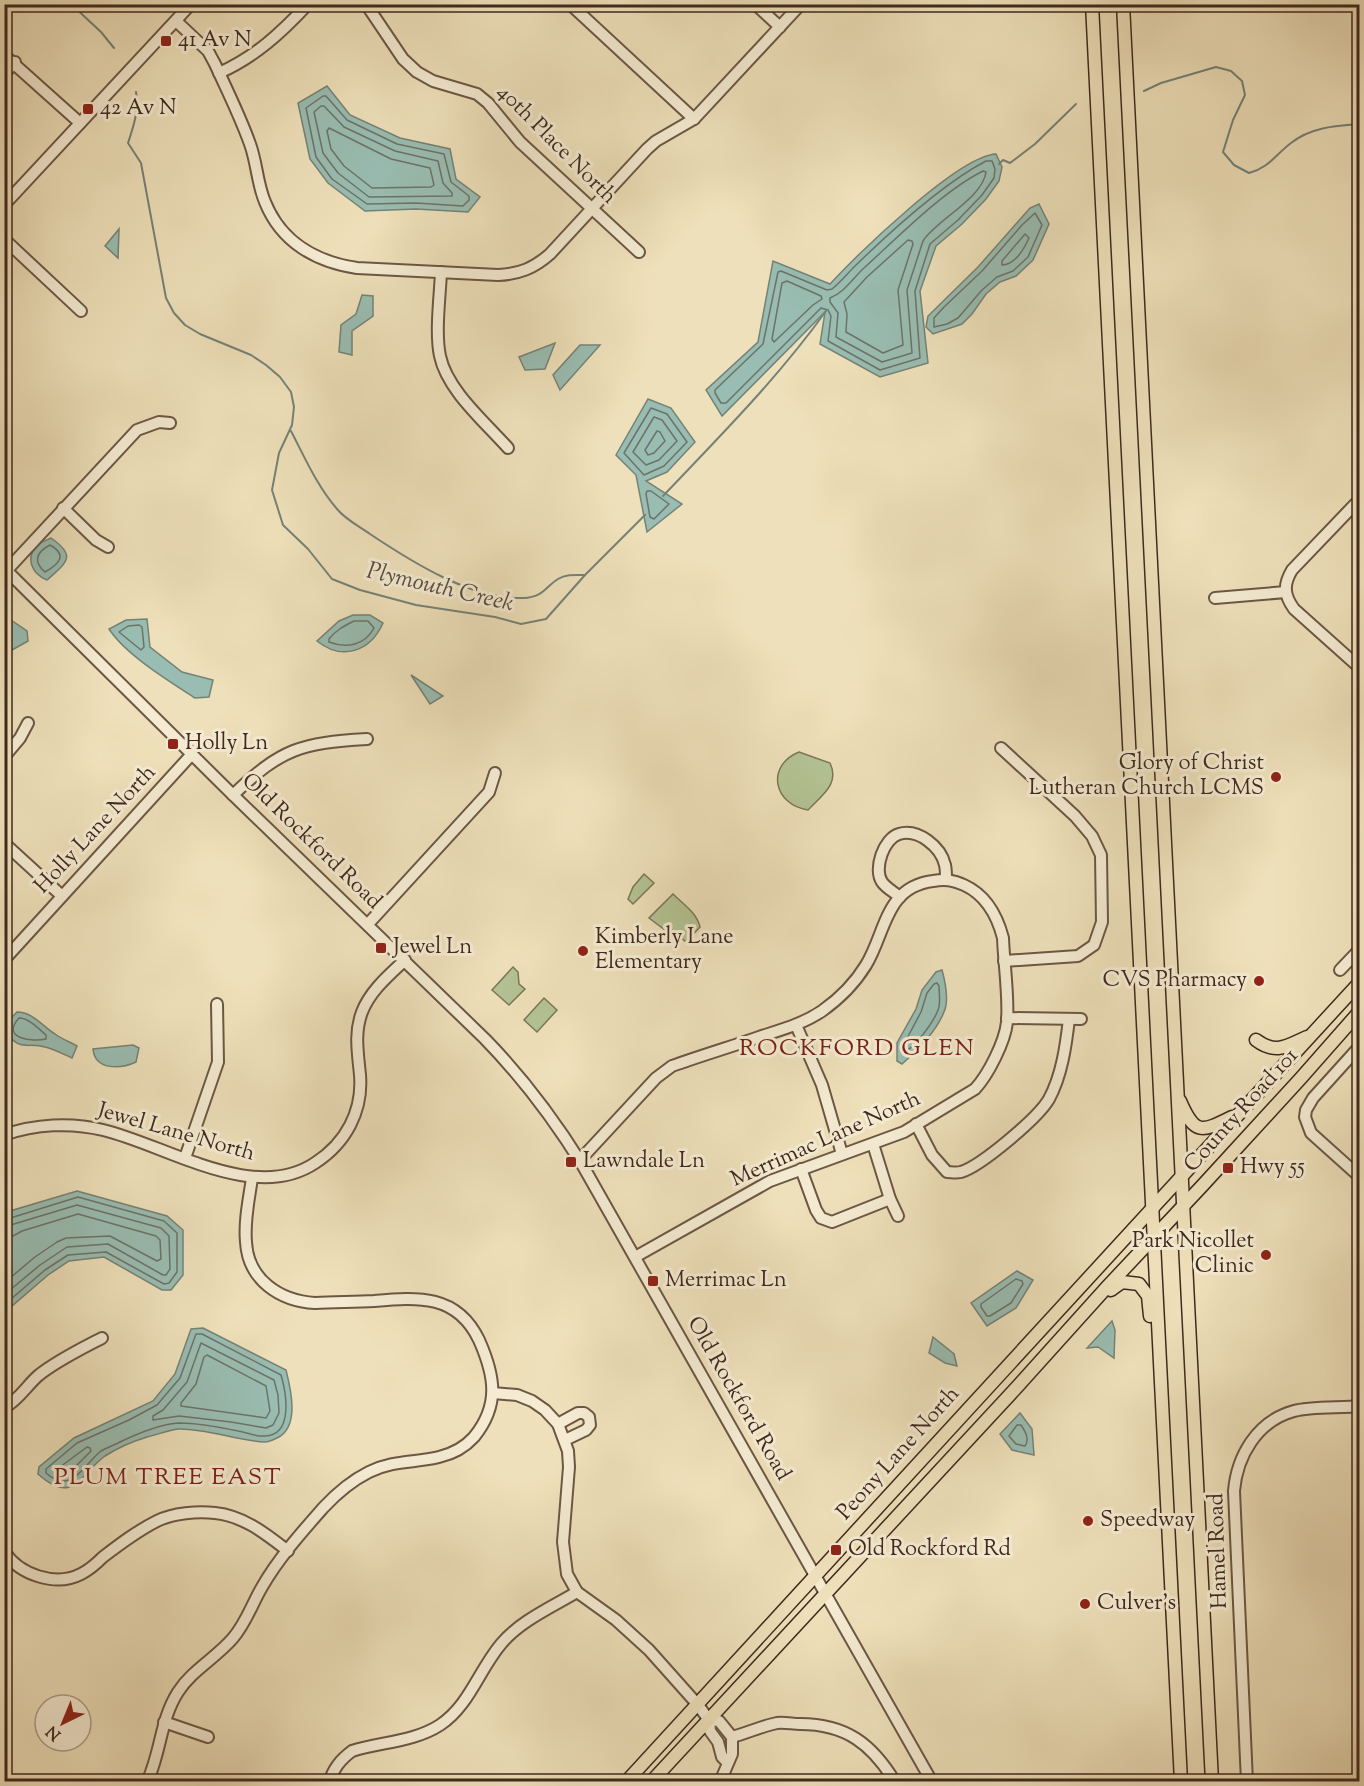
<svg xmlns="http://www.w3.org/2000/svg" width="1364" height="1786" font-family="'Sorts Mill Goudy',serif">
<rect width="100%" height="100%" fill="#eee0ba"/>
<filter id="stains"><feTurbulence type="fractalNoise" baseFrequency=".00333" numOctaves="4"/><feColorMatrix values="0 0 0 0 .2 0 0 0 0 .09 0 0 0 0 .02 0 0 0 .5 -.17"/></filter>
<radialGradient id="worn" r=".72"><stop offset=".6" stop-color="#630" stop-opacity="0"/><stop offset="1" stop-color="#630" stop-opacity=".3"/></radialGradient>
<g fill="#b4c394" stroke="#7a7659" stroke-width="1.5">
<path d="M799 752 830 763C840 784 822 795 808 810 774 805 765 766 799 752Z"/>
<path d="M644 874 654 883 633 904 628 899 633 887Z"/>
<path d="M673 894C683 904 697 913 700 927L686 942 672 930 669 933 649 918Z"/>
<path d="M513 967 518 972 519 984 525 989 509 1005 492 990Z"/>
<path d="M544 998 557 1010 537 1032 524 1020Z"/>
</g>
<g fill="#99bdb2" stroke="#758277" stroke-width="1.5">
<path d="M327 86 350 115 400 138 450 149 456 179 480 197 468 212 416 209 365 211 328 183 310 159 298 103Z"/>
<path d="M996 154 1002 167 999 181 986 199 962 224 936 246 920 291 928 363 880 377 820 344 825 312 722 416 706 390 758 342 773 261 830 284C858 254 958 156 996 154Z"/>
<path d="M1039 204 1049 224 1033 260 1016 276 1000 282 986 294 972 314 962 324 933 334 926 327 928 316 978 267 1030 208Z"/>
<path d="M119 229 118 258 105 246Z"/>
<path d="M362 295 373 296V316L352 331V355L339 352 341 325 356 314Z"/>
<path d="M555 343 545 369 525 370 519 357Z"/>
<path d="M580 345H600L560 390 553 375Z"/>
<path d="M648 399 671 408 695 442 667 472 646 481 682 504 647 532 636 475 616 455Z"/>
<path d="M51 538C77 556 67 562 47 580 32 574 24 557 38 545 41 542 47 540 51 538Z"/>
<path d="M353 615H370L383 623C370 652 342 661 317 641L339 621Z"/>
<path d="M5 616 27 631 28 641 5 654Z"/>
<path d="M147 619 150 647 182 672 213 680 209 697 195 698C169 681 126 655 109 629L126 620Z"/>
<path d="M411 675 443 696 430 704Z"/>
<path d="M942 970C945 981 949 1001 944 1012 936 1032 918 1050 902 1064L897 1061V1043L916 1009 922 990 936 972Z"/>
<path d="M17 1012C33 1012 42 1026 55 1034 62 1039 70 1042 77 1046L72 1058C63 1054 54 1049 45 1047 28 1042 20 1052 7 1033L9 1020Z"/>
<path d="M133 1045 139 1048 136 1062C121 1069 95 1071 93 1049Z"/>
<path d="M77 1191 167 1216 183 1230V1275L171 1290H162L104 1257 69 1261 48 1275 5 1312V1216L10 1211Z"/>
<path d="M1017 1271 1033 1280 1016 1308 987 1326 971 1303Z"/>
<path d="M1112 1321 1115 1330 1114 1358 1098 1347 1087 1348Z"/>
<path d="M203 1328 286 1370C291 1390 300 1427 277 1438 273 1440 269 1442 265 1442 238 1441 205 1428 178 1429 168 1430 157 1435 147 1437 134 1441 116 1449 105 1456 79 1475 74 1506 38 1474L39 1467 74 1438 153 1401 175 1374 191 1329Z"/>
<path d="M933 1337 954 1354 957 1366 945 1363 929 1353Z"/>
<path d="M1020 1413 1032 1429 1034 1455 1012 1450 1000 1434Z"/>
</g>
<g fill="none" stroke-linecap="round" stroke-linejoin="round">
<g stroke="#6c7368" stroke-width="1.5">
<path d="M323 96H326L347 120 397 144 444 154 451 182 469 196V200L463 206 416 203 367 204 332 179 316 157 306 108Z"/>
<path d="M321 106H324L344 127 395 151 438 161 443 183 452 193V196L369 197 338 173 323 153 314 112Z"/>
<path d="M329 128 391 159 430 168 434 185 431 187 372 188 344 166 331 149 327 131Z"/>
<path d="M986 161H992L995 169 994 178 982 195 958 220 930 244 915 291 920 358 880 370 828 341 831 316 828 310 821 308 726 403H721L715 393V390L763 344 778 272 781 271 827 290 832 289C841 282 847 274 855 266 891 231 942 184 986 161Z"/>
<path d="M983 171 986 172C983 198 935 221 923 241L907 290 912 353 882 362 836 337 838 313 830 302V298C844 293 853 278 864 268 898 237 943 191 983 171Z"/>
<path d="M1035 213 1042 225 1028 257 1013 271 997 277 982 290 958 318 947 324 934 327V318L944 307 982 271 1022 225Z"/>
<path d="M1025 234 1029 238C1024 249 1015 265 1002 265V261Z"/>
<path d="M908 240 912 241 913 244 898 290 903 345 883 353 846 332 847 314 844 302 867 277Z"/>
<path d="M787 281 821 296 822 299 813 305 774 342 772 339 782 283Z"/>
<path d="M651 408 667 414 687 442 664 466 644 475 624 453Z"/>
<path d="M654 417 662 420 677 441 659 460 646 465 633 452Z"/>
<path d="M657 431 660 432 665 441 654 453 648 455 645 450Z"/>
<path d="M647 491H651L669 504 654 519 650 517 646 494Z"/>
<path d="M50 545C68 555 59 564 45 572 33 562 36 552 50 545Z"/>
<path d="M354 621H368L374 628C365 645 347 649 329 642V639C336 630 344 626 354 621Z"/>
<path d="M139 625 142 627 144 647 141 650 119 632 128 626Z"/>
<path d="M934 984 937 983 939 986C939 993 941 1003 938 1010 934 1021 915 1048 905 1051L904 1044 921 1012 927 993Z"/>
<path d="M19 1018C29 1018 39 1029 46 1035V1039C33 1042 0 1039 19 1018Z"/>
<path d="M4 1220 78 1197 164 1221 177 1233V1272L169 1283 164 1284 106 1252 68 1255 45 1270 4 1305"/>
<path d="M4 1227 77 1205 161 1228 169 1236 170 1269 166 1275H163L108 1244 67 1247 40 1265 4 1295"/>
<path d="M4 1236H13L22 1231 78 1214 156 1236 160 1240 161 1259 157 1261 110 1236 66 1238 57 1242 35 1257 4 1283"/>
<path d="M1016 1279 1022 1281 1023 1284 1011 1303 990 1316H987L981 1307V1304Z"/>
<path d="M196 1334H202L281 1375C286 1392 294 1435 265 1436 256 1437 246 1432 238 1431 219 1427 197 1423 179 1423 160 1424 139 1433 122 1441 115 1445 108 1447 101 1451 84 1464 72 1496 46 1473V1469L77 1443 129 1420 157 1405 180 1378Z"/>
<path d="M201 1343 274 1380 278 1395 279 1413 273 1425 266 1428 231 1422 179 1416 153 1420V1416L163 1410 187 1382Z"/>
<path d="M207 1355 266 1386 270 1411 266 1418 181 1406V1403L196 1384 204 1357Z"/>
<path d="M1017 1425H1021C1025 1431 1030 1439 1025 1446L1016 1444 1009 1436Z"/>
<path d="M87 1447 90 1448 91 1451 70 1472 66 1473 60 1471V1467Z"/>
</g>
<g stroke="#758277" stroke-width="2">
<path d="M71 4 101 32 114 48"/>
<path d="M1144 91 1161 83 1216 67 1231 71 1242 81 1245 95 1233 120 1223 152 1234 165 1249 173C1270 167 1275 155 1291 143 1311 127 1335 126 1360 124"/>
<path d="M136 92C139 110 134 125 128 143L141 163 166 298 174 313 185 325 200 334 251 355 266 365 280 377 291 392 294 407 292 425 279 453 272 490 283 525 308 549 332 579 360 590 416 605 495 617 521 624 546 619 585 575 645 515"/>
<path d="M999 164 1003 160 1010 163 1035 144 1076 104"/>
<path d="M291 431C305 458 317 486 337 509 346 520 359 526 370 534 412 562 472 600 523 598 544 597 545 587 558 579 566 574 576 575 585 575"/>
<path d="M663 496C720 436 778 378 826 311"/>
</g>
<defs>
<g id="minor">
<path d="M366 4 403 59 417 72 433 81 477 94 488 103 520 142 639 252"/>
<path d="M570 4 694 119"/>
<path d="M755 4 780 27"/>
<path d="M176 21 208 51 215 64C227 90 240 116 250 144 257 163 257 183 265 202 281 242 316 262 357 268L498 275C520 274 534 268 550 254L647 149 656 141 694 119 801 4"/>
<path d="M4 55 80 123"/>
<path d="M219 73C255 57 281 33 308 4"/>
<path d="M4 74 15 62"/>
<path d="M4 205 191 4"/>
<path d="M4 239 81 311"/>
<path d="M441 272C440 296 435 333 440 356 447 390 485 422 508 448"/>
<path d="M1360 499 1292 570C1283 585 1284 595 1294 609L1360 668"/>
<path d="M63 508 96 540 108 547"/>
<path d="M4 568 233 795 485 1039C522 1077 555 1121 583 1166L932 1782"/>
<path d="M7 570 137 430 159 422 170 423"/>
<path d="M1215 598 1286 592"/>
<path d="M1001 748 1075 816 1092 836 1101 855 1102 922 1094 945 1078 956 1004 961"/>
<path d="M4 757 20 738 28 723"/>
<path d="M233 795C282 748 301 743 367 739"/>
<path d="M4 843 62 896"/>
<path d="M900 897C894 892 886 888 882 882 873 869 884 838 899 834 918 828 941 847 945 865 946 869 946 875 946 879"/>
<path d="M368 924 489 792 495 773"/>
<path d="M4 960 192 754"/>
<path d="M1340 970 1360 949"/>
<path d="M1007 1018 1081 1019"/>
<path d="M796 1025 822 1085 842 1154"/>
<path d="M1360 1046 1313 1098 1306 1110 1305 1117 1311 1133 1360 1177"/>
<path d="M916 1124 932 1155 947 1172C951 1172 956 1173 961 1172 981 1166 1038 1118 1049 1099 1062 1075 1066 1045 1069 1019"/>
<path d="M4 1135C35 1124 71 1122 103 1130 166 1145 254 1204 315 1163 346 1143 363 1111 360 1075 358 1053 354 1033 362 1012 370 991 389 975 405 960"/>
<path d="M873 1144 890 1199 898 1216"/>
<path d="M185 1158 218 1062 217 1004"/>
<path d="M580 1160 656 1078 672 1066C700 1056 730 1047 759 1037 780 1030 803 1024 822 1011 839 999 855 983 866 965 886 932 885 887 933 881 945 879 953 880 964 885 986 895 997 915 1003 938 1004 965 1009 996 1007 1022 1005 1042 988 1075 975 1089L904 1132 770 1181 635 1257"/>
<path d="M801 1169 816 1210 821 1218 832 1222 890 1199"/>
<path d="M493 1393 517 1395 532 1401 545 1410 558 1424 568 1451 569 1467 563 1542 567 1574 577 1592 616 1620 649 1650 698 1705 709 1720 710 1731 718 1742 722 1757 727 1762"/>
<path d="M4 1408C19 1400 27 1385 39 1375 58 1360 81 1349 102 1338"/>
<path d="M558 1424 578 1413H584L589 1417 590 1425 586 1430 565 1440"/>
<path d="M4 1551C19 1575 56 1587 81 1574 89 1570 97 1563 103 1557 120 1544 137 1531 157 1521 173 1513 198 1511 215 1513 244 1516 266 1534 288 1551"/>
<path d="M709 1720 719 1721 732 1737V1754L720 1782"/>
<path d="M164 1722 208 1737"/>
<path d="M732 1737C747 1733 762 1726 777 1723 784 1722 793 1724 800 1724 846 1724 872 1744 895 1782"/>
<path d="M147 1782C161 1753 160 1720 178 1692 192 1670 216 1658 233 1638 246 1623 252 1604 262 1587 278 1559 301 1533 323 1508 336 1494 351 1481 369 1472 393 1460 415 1463 439 1457 452 1454 465 1447 474 1437 500 1405 495 1376 479 1340 457 1294 418 1297 374 1301 354 1302 335 1302 315 1303 280 1301 248 1280 246 1242 244 1221 249 1199 252 1178"/>
<path d="M329 1782C334 1768 340 1760 352 1751 380 1742 414 1742 440 1725 469 1706 479 1670 501 1644 520 1621 552 1607 577 1592"/>
<path d="M1247 1782 1234 1491C1237 1456 1257 1421 1294 1411 1310 1406 1341 1408 1360 1406"/>
</g>
<g id="major">
<path d="M1092 4 1181 1782"/>
<path d="M1123 4 1212 1782"/>
<path d="M1256 1040C1276 1055 1287 1046 1307 1037"/>
<path d="M1180 1101C1195 1136 1202 1132 1232 1117"/>
<path d="M1111 1290 1122 1282 1139 1284 1148 1296 1150 1316"/>
<path d="M626 1782 1360 982"/>
<path d="M651 1782 1017 1387 1107 1287 1202 1186 1301 1078 1360 1011"/>
</g>
</defs>
<use href="#minor" stroke="#6c5745" stroke-width="14"/>
<use href="#major" stroke="#40291e" stroke-width="15"/>
<use href="#minor" stroke="#f4ebd2" stroke-width="10"/>
<use href="#major" stroke="#eee0ba" stroke-width="12"/>
</g>
<g fill="#8f2418" stroke="#f4ebd2" stroke-width="2">
<rect x="160" y="35" width="12" height="12" rx="3"/>
<rect x="82" y="103" width="12" height="12" rx="3"/>
<rect x="167" y="738" width="12" height="12" rx="3"/>
<circle cx="1276" cy="777" r="6"/>
<rect x="375" y="942" width="12" height="12" rx="3"/>
<circle cx="583" cy="951" r="6"/>
<circle cx="1259" cy="981" r="6"/>
<rect x="565" y="1156" width="12" height="12" rx="3"/>
<rect x="1222" y="1162" width="12" height="12" rx="3"/>
<circle cx="1266" cy="1255" r="6"/>
<rect x="647" y="1275" width="12" height="12" rx="3"/>
<circle cx="1088" cy="1521" r="6"/>
<rect x="830" y="1544" width="12" height="12" rx="3"/>
<circle cx="1085" cy="1604" r="6"/>
</g>
<g text-anchor="middle" dominant-baseline="central" stroke-width="6" stroke-linejoin="round" paint-order="stroke">
<g font-size="22" fill="#40291e" stroke="#f4ebd2" text-anchor="start">
<text x="178" y="41">41 Av N</text>
<text x="100" y="109">42 Av N</text>
<text x="185" y="744">Holly Ln</text>
<text x="1264" y="764" text-anchor="end">Glory of Christ<tspan x="1264" dy="25">Lutheran Church LCMS</tspan></text>
<text x="595" y="938">Kimberly Lane<tspan x="595" dy="25">Elementary</tspan></text>
<text x="393" y="948">Jewel Ln</text>
<text x="1247" y="981" text-anchor="end">CVS Pharmacy</text>
<text x="583" y="1162">Lawndale Ln</text>
<text x="1240" y="1168">Hwy 55</text>
<text x="1254" y="1242" text-anchor="end">Park Nicollet<tspan x="1254" dy="25">Clinic</tspan></text>
<text x="665" y="1281">Merrimac Ln</text>
<text x="1100" y="1521">Speedway</text>
<text x="848" y="1550">Old Rockford Rd</text>
<text x="1097" y="1604">Culver's</text>
</g>
<g font-size="22" fill="#40291e" stroke="#f4ebd2">
<text transform="translate(556 145) rotate(45)">40th Place North</text>
<text transform="translate(96 830) rotate(-47)">Holly Lane North</text>
<text transform="translate(311 842) rotate(44)">Old Rockford Road</text>
<text transform="translate(1242 1111) rotate(-48)">County Road 101</text>
<text transform="translate(176 1133) rotate(16)">Jewel Lane North</text>
<text transform="translate(826 1140) rotate(-24)">Merrimac Lane North</text>
<text transform="translate(738 1399) rotate(60)">Old Rockford Road</text>
<text transform="translate(899 1454) rotate(-48)">Peony Lane North</text>
<text transform="translate(1219 1551) rotate(-92)">Hamel Road</text>
</g>
<g font-size="24" font-style="italic" fill="#564e43" stroke="#f4ebd2">
<text transform="translate(440 588) rotate(13)">Plymouth Creek</text>
</g>
<g font-size="24" letter-spacing="1.5" fill="#7a1f14" stroke="#f4ebd2">
<text x="857" y="1049">ROCKFORD GLEN</text>
<text x="168" y="1478">PLUM TREE EAST</text>
</g>
</g>
<rect width="1364" height="1786" fill="none" stroke="#eee0ba" stroke-width="24"/>
<rect x="6" y="6" width="1352" height="1774" fill="none" stroke="#40291e" stroke-width="3"/>
<rect x="12" y="12" width="1340" height="1762" fill="none" stroke="#40291e" stroke-width="1.5"/>
<g transform="translate(63 1723) rotate(223)"><circle r="28" fill="#f4ebd2" stroke="#ac9d8a" stroke-width="1.5"/>
<path d="M0-4.5L10 22L0 15L-10 22Z" fill="#8f2418"/>
<text y="-9" font-size="16" font-weight="bold" text-anchor="middle" fill="#40291e">N</text>
</g>
<rect width="100%" height="100%" filter="url(#stains)"/>
<rect width="100%" height="100%" fill="url(#worn)"/>
</svg>
